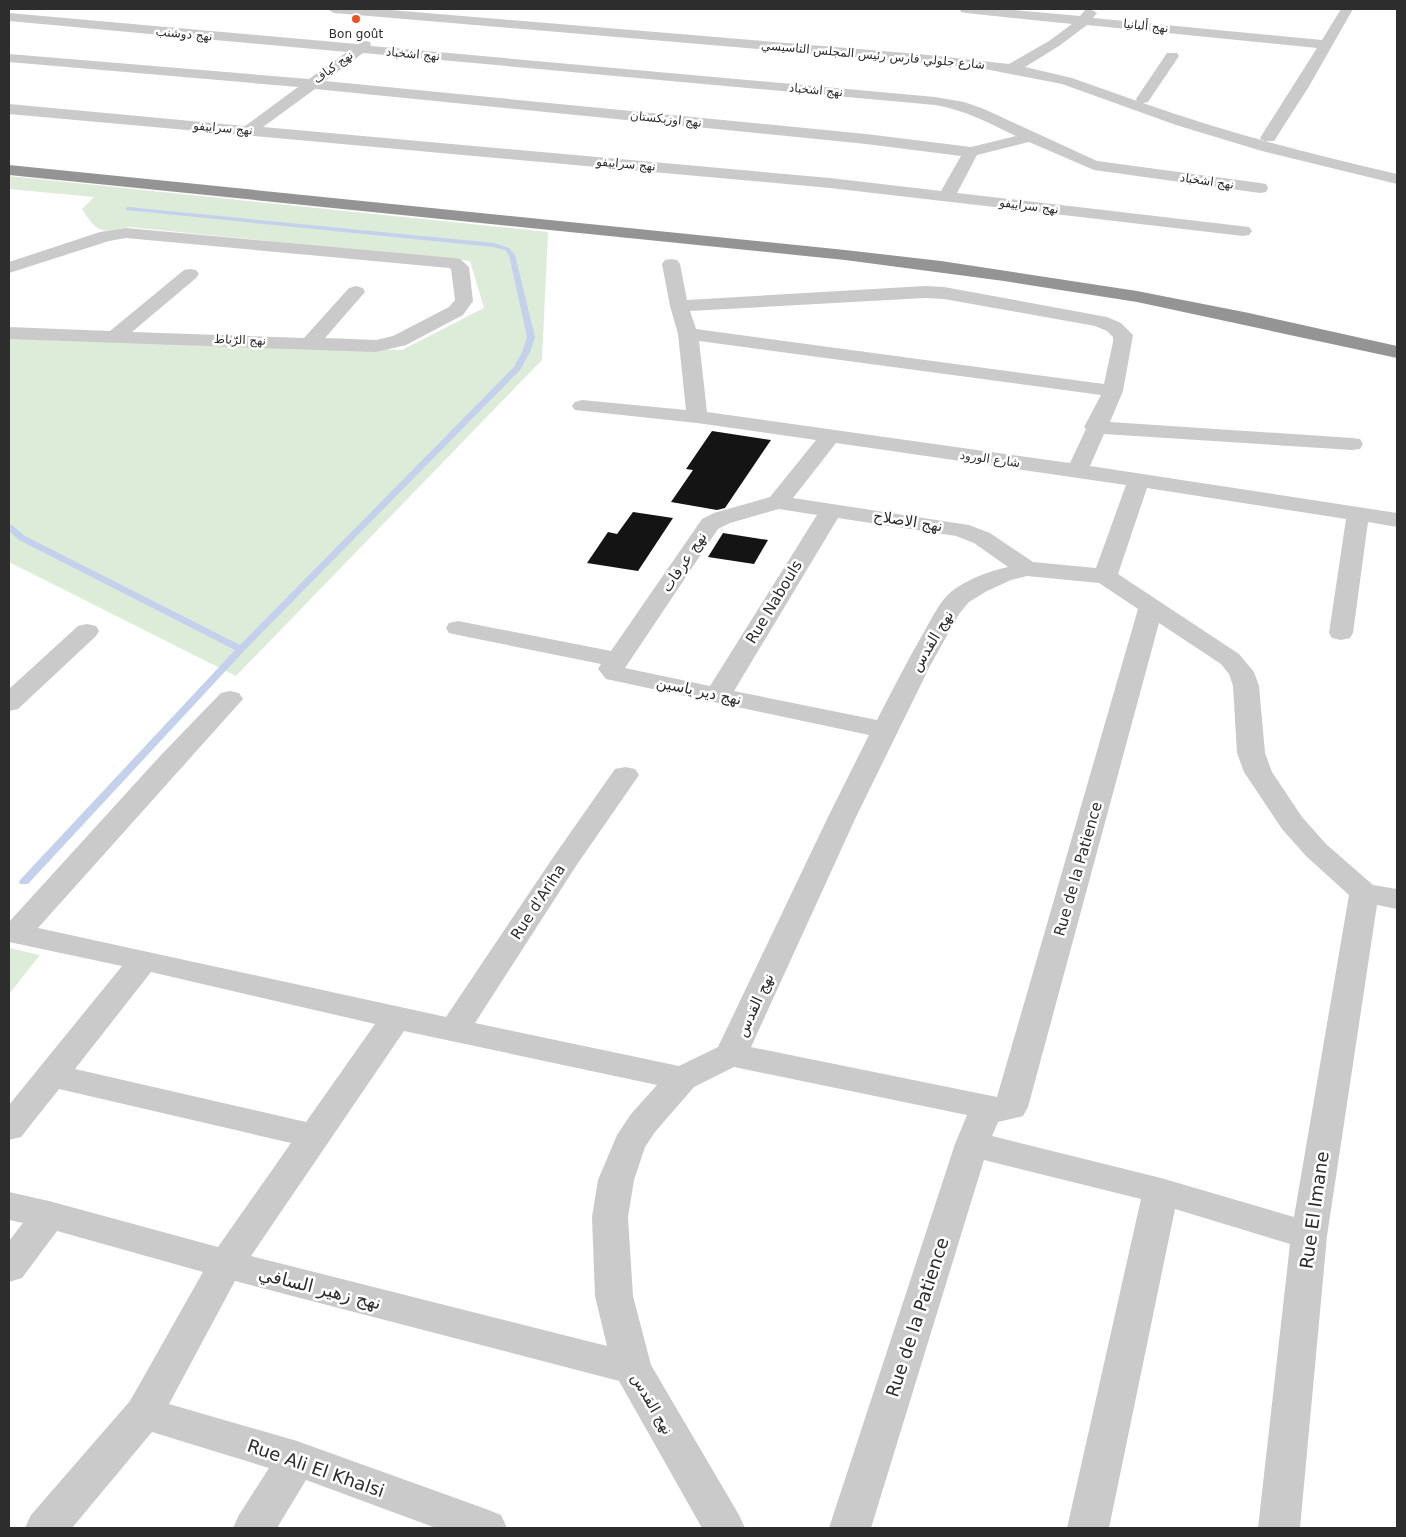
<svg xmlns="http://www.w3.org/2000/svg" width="1406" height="1537" font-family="'DejaVu Sans',Cairo,sans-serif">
<rect width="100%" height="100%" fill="#fff"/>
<g fill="#ddebd9">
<path d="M9 176 548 232 542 360 236 676 9 562V337L402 350 484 308 470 261 129 227C101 233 98 234 82 209L94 197 9 189Z"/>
<path d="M9 948 40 955 9 994Z"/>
</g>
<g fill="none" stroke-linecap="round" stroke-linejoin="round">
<path fill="#c4d1ec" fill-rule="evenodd" d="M128 207 494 243 509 248 515 255 535 337 530 352 520 370 244 651 28 884H20L19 882 20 880 235 650 19 540 9 531V525H12L25 536 240 645 514 367 522 352 527 337 509 255 505 250 493 247 126 210V208Z"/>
</g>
<g fill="#141414">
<path d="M712 431 771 440 725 508 717 510 671 502 693 470 686 469Z"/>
<path d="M633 512 673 518 638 571 587 563 608 532 617 534Z"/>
<path d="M723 533 768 540 754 564 708 557Z"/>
</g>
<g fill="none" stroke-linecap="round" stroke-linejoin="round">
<g fill="#cacaca" fill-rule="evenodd">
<path d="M327 9H379L919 54 1009 64 1049 41 1072 24 966 13 961 12 960 9H1003L1080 16 1085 10 1090 9 1097 13 1093 18 1322 40 1341 9H1353L1308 88 1274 141H1262L1260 138 1317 48 1087 25 1059 46 1025 67 1072 78 1137 101 1136 99 1167 53H1177L1179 56 1150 99 1148 102 1143 103C1227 133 1311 154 1397 174V184L1262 151 1176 125 1062 84 980 68 334 13Z"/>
<path d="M9 13 357 44 365 41 370 42 371 46 935 97 964 102 984 109 1097 161 1260 183 1266 184 1268 188 1266 192 1260 193 1094 170 1029 142 977 155 957 193 1249 227 1252 231 1249 235 1243 236 830 188 9 114V104L245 126 298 87 9 62V54L309 79 347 52 9 21ZM363 53 935 105C965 110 989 123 1016 136L971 147 866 134 325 81ZM315 89 866 144 961 156 941 191 830 178 263 127Z"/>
<path d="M126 228 454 258 460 259 469 267 473 301 463 315 406 345 376 352 9 339V327L110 331 184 270 190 269 196 270 199 274 196 278 132 332 304 338 349 288 356 286 363 288 365 292 325 338 376 340 393 336 449 307 455 300 451 269 449 268 126 238 109 241 9 273V262L100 232Z"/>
<path d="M671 259 677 260 680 264 687 300 925 286 944 287 1107 317 1121 323 1133 335 1123 391 1110 422 1352 438 1360 439 1363 444 1360 449 1352 450 1104 434 1090 466 1397 513V527L1368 522 1353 633 1350 638 1341 640 1332 638 1329 633 1346 519 1147 488 1118 574 1239 654 1254 672 1259 686 1265 753 1272 772 1302 817 1326 844 1373 885 1397 889V909L1377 905 1327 1236 1300 1528H1258L1290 1244 1175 1209 1109 1528H1067L1141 1199 984 1160 871 1528H829L955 1144 967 1115 734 1067 694 1087 655 1132 645 1147 634 1180 628 1217 633 1296 651 1365 739 1515 745 1528H702L619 1381 235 1281 169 1404 297 1441 486 1509 501 1515 507 1528H436L306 1480 277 1528H233L239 1515 269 1468 152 1432 72 1528H25L31 1515 130 1401 203 1272 57 1231 22 1278 9 1282V1241L23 1223 9 1220V1192L49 1201 218 1247 291 1143 59 1089 21 1137 9 1140V1105L122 966 9 942V922L161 755 221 693 230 691 239 693 243 699 38 928 446 1017 554 856 615 769 625 767 635 769 639 775 576 866 475 1023 679 1066 718 1047 828 817 869 735 606 679 598 669 601 664 458 635 449 633 446 628 449 623 458 621 611 651 702 519 714 513 770 497 816 440 697 423 575 410 572 406 575 402 582 400 686 410 678 334 670 306 662 264 665 260ZM925 298 944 299 1095 326 1107 331 1113 337V342L1104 384 696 329 690 311ZM699 341 1101 395 1084 427 1086 429 1070 463 707 412ZM836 443 1126 485 1096 568 1033 562 990 533 969 525 793 498ZM779 509 817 515 710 686 625 668 718 529 730 523ZM838 518 956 536 974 543 1008 567C989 571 968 579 952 591 939 602 932 618 924 632 907 661 892 691 877 720L734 691ZM1027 576 1099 583 1138 609 997 1097 751 1047 856 817 930 666 959 614 969 602 987 591 1011 580ZM1159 623 1221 664 1229 674 1233 686 1237 753 1244 772 1282 829 1306 856 1349 895 1294 1217 1161 1178 992 1136 998 1122 1023 1116 1028 1107ZM151 972 375 1024 306 1122 75 1069ZM404 1031 657 1085 631 1114 617 1135 598 1180 592 1217 595 1296 607 1346 251 1256Z"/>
<path d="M87 624 96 626 99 631 96 636 18 709 9 711V689L78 626Z"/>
</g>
<path fill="#949494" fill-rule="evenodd" d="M9 165 845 250 941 261 1137 291 1249 313 1397 346V358L1137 302 1004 281 845 260 9 175Z"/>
</g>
<circle fill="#ec5126" stroke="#fff" stroke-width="2" cx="356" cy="19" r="5"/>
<g text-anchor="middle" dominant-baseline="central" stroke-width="5" stroke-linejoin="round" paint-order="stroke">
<g font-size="12" fill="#2d2d2d" stroke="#fff">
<text transform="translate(1146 26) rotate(6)">نهج ألبانيا</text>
<text transform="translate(184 34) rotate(5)">نهج دوشنب</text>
<text transform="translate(413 54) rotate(5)">نهج اشخباد</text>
<text transform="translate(873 55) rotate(5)">شارع جلولي فارس رئيس المجلس التاسيسي</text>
<text transform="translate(333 67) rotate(-36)">نهج كياف</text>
<text transform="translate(816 90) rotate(5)">نهج اشخباد</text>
<text transform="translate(666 119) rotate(6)">نهج اوزبكستان</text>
<text transform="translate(223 128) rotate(5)">نهج سراييفو</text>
<text transform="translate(626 164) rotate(5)">نهج سراييفو</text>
<text transform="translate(1207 181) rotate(8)">نهج اشخباد</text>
<text transform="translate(1029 206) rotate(7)">نهج سراييفو</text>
<text transform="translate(240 340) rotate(2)">نهج الرّباط</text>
<text transform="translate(990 459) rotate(8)">شارع الورود</text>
</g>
<g font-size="12" fill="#2d2d2d" stroke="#fff">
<text x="356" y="34">Bon goût</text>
</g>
<g font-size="15" fill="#2d2d2d" stroke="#fff">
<text transform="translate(908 521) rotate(9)">نهج الاصلاح</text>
<text transform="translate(684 562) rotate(-56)">نهج عرفات</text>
<text transform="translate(774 602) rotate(-59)">Rue Nabouls</text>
<text transform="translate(932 641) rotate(-59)">نهج القدس</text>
<text transform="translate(699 691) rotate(12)">نهج دير ياسين</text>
<text transform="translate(1078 869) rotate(-74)">Rue de la Patience</text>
<text transform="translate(538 902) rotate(-57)">Rue d'Ariha</text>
<text transform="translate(755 1005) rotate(-65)">نهج القدس</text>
<text transform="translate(652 1404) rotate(60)">نهج القدس</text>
</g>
<g font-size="18" fill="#2d2d2d" stroke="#fff">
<text transform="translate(1314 1210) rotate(-82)">Rue El Imane</text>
<text transform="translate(320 1288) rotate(14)">نهج زهير السافي</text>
<text transform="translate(917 1317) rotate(-72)">Rue de la Patience</text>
<text transform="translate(316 1468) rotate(19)">Rue Ali El Khalsi</text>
</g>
</g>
<rect width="1406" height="1537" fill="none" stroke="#2d2d2d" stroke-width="20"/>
</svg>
